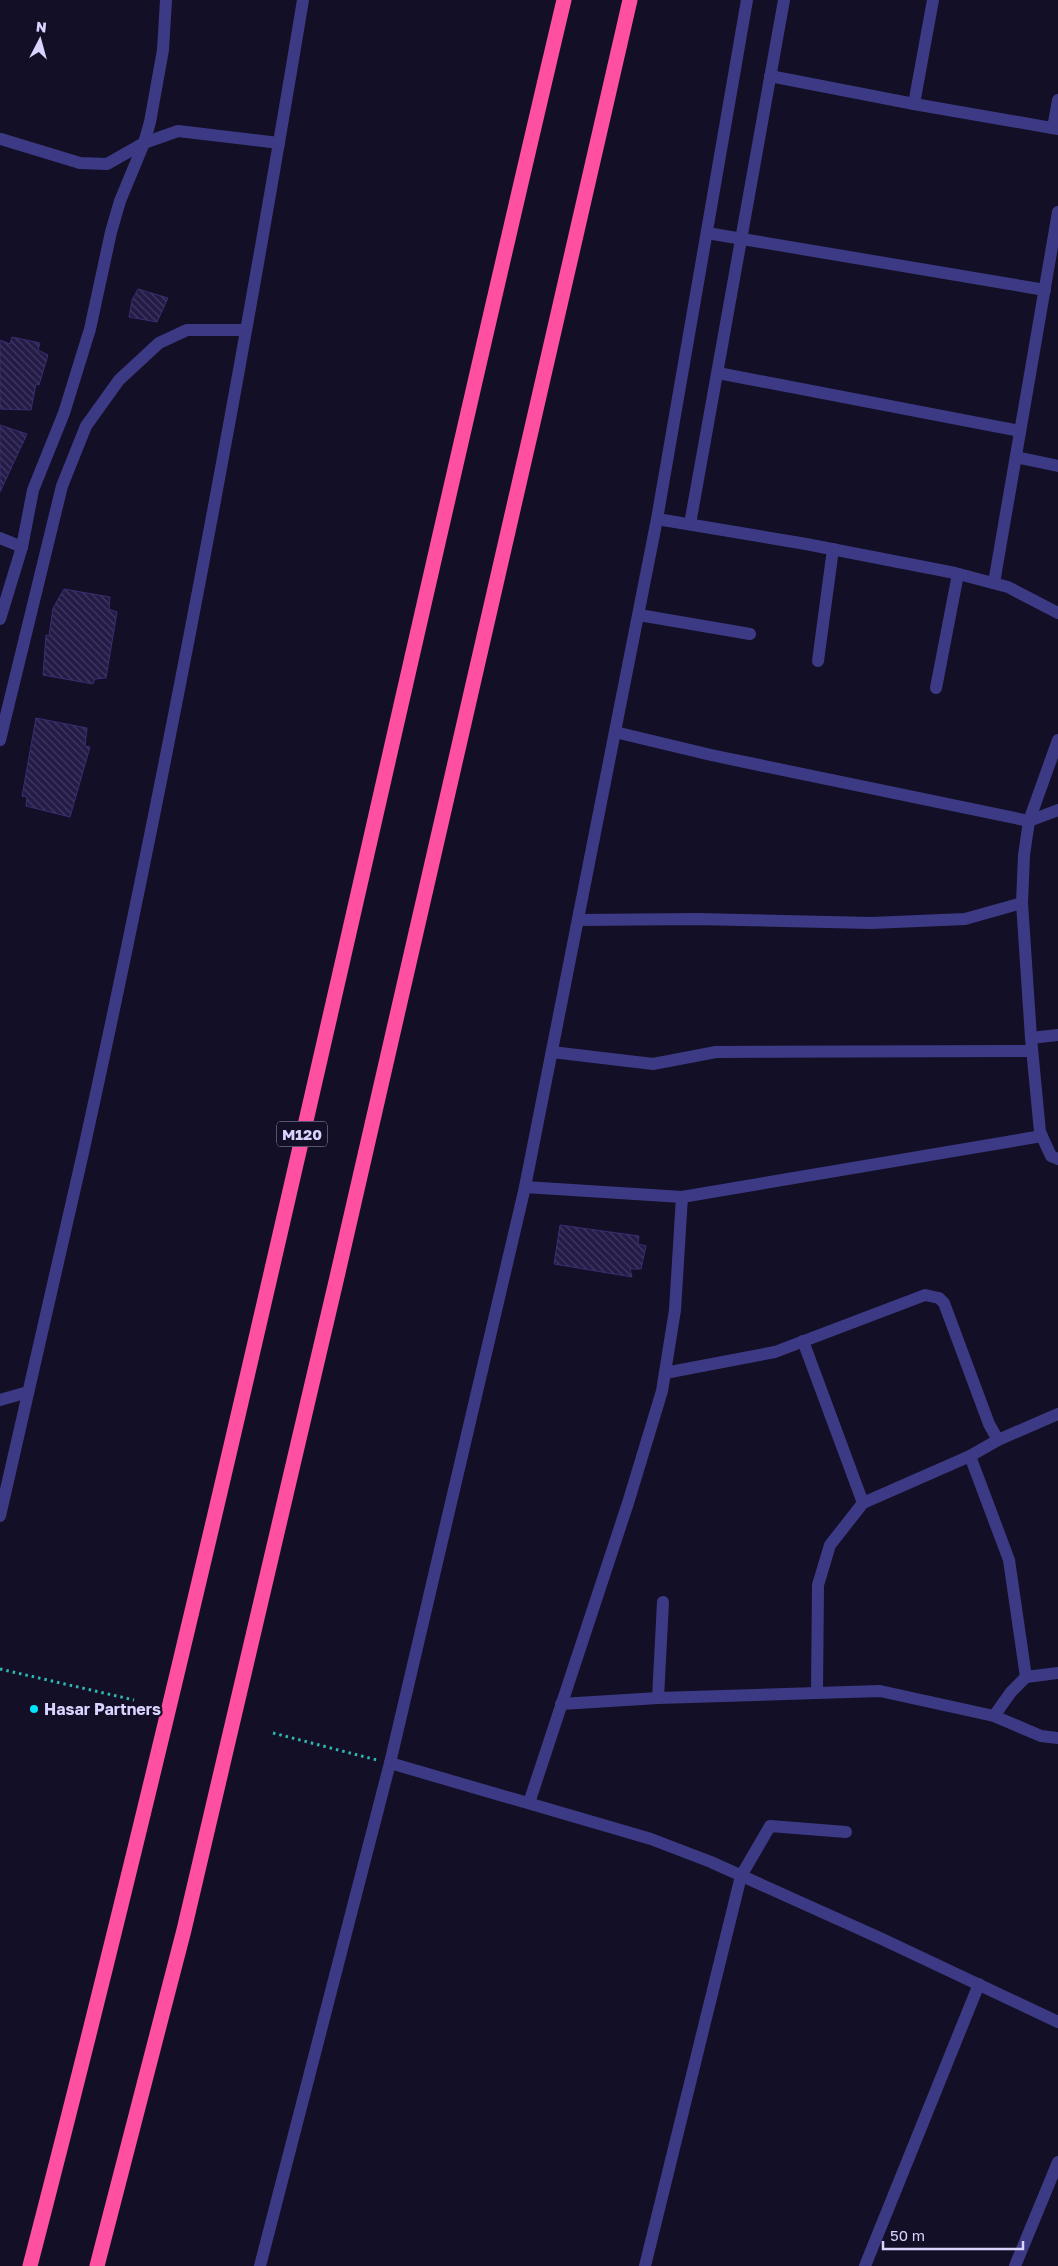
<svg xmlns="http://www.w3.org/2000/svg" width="1058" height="2266" font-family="'Golos Text',sans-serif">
<defs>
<pattern id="building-back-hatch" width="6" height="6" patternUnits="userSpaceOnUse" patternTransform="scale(1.25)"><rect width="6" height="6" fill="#241b47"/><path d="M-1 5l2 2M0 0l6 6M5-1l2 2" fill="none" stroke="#433b63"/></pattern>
</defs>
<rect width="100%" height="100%" fill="#130f26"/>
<g fill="url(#building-back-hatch)" stroke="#3b2d73">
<path d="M138 289 168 298 157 322 129 317 132 300Z"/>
<path d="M12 337 40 343 38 350 48 355 39 385 36 384 31 410 0 409V340L10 344Z"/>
<path d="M0 425 27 434 0 492Z"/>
<path d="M64 589 110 597 109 609 117 612 106 678 95 679 93 684 43 675 46 635 49 636 53 608Z"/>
<path d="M36 718 87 728 85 746 90 747 70 817 26 806 27 797 22 796Z"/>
<path d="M560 1225 639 1236 638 1244 646 1246 641 1269H630L632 1277 554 1264Z"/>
</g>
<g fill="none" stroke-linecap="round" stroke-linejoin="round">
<g stroke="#2fb8b0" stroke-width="3" stroke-dasharray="2.5 4" stroke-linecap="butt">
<path d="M0 1669 134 1700"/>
<path d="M273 1733 377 1760"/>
</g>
<g stroke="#3d3a85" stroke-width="12">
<path d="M770 76 914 104 1058 129"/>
<path d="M914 104 933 0"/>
<path d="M1053 128 1058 100"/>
<path d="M1 139 80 163 107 164 144 143 178 131 279 143"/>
<path d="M707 233 1045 290"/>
<path d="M718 373 1020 431"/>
<path d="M1016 457 1058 466"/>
<path d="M657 519 806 544 955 573 1008 587 1058 613"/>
<path d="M690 524 784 0"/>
<path d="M0 538 22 547"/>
<path d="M994 583 1058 212"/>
<path d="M639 615 750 634"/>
<path d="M0 619 22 547 33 490 64 413 90 329 111 232 120 201 144 143 150 122 163 50 166 0"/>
<path d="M818 661 833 549"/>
<path d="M936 688 958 574"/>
<path d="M615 732 711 755 1029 821 1058 810"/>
<path d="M0 740 62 486 86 426 119 380 159 343 187 330H246"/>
<path d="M1058 740 1029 821 1024 855 1022 903 1031 1038 1040 1132 1051 1156 1058 1159"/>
<path d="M578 920 697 919 871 923 965 919 1022 903"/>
<path d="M1031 1038 1058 1035"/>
<path d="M552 1052 653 1064 716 1052 1032 1051"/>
<path d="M525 1187 682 1197 1042 1136"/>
<path d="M803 1341 863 1503"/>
<path d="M665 1373 775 1352 925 1295 939 1298 944 1303 989 1424 998 1440"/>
<path d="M0 1400 28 1392"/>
<path d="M970 1456 1009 1560 1026 1677 1011 1692 994 1716"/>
<path d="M0 1516C28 1395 56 1274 83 1153 167 771 239 386 303 0"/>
<path d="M1026 1677 1058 1673"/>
<path d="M817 1692 818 1585 830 1545 863 1503 970 1456 998 1440 1058 1414"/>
<path d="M658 1698 663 1602"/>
<path d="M561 1704 658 1698 880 1691 994 1716 1041 1736 1058 1738"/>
<path d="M390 1763 651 1839 711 1862 882 1939 1058 2022"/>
<path d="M529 1803 628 1503 662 1391 675 1310 682 1197"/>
<path d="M260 2266 390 1763 525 1187 657 519 747 0"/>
<path d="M645 2266 741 1876 770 1826 846 1832"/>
<path d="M865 2266 979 1984"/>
<path d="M1015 2266 1058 2162"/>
</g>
<g stroke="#ff4fa3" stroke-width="15">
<path d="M30 2266C225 1515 385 755 564 0"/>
<path d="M97 2266 184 1930 337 1277 630 0"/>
</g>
</g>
<circle fill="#00e5ff" stroke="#130f26" stroke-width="2" cx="34" cy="1709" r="5"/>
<g text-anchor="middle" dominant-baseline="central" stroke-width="4.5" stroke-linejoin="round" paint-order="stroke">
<rect fill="#130f26" stroke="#9e99be" stroke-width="1" x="277" y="1121.5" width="50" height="25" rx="4"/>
<g font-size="15" font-weight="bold" fill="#d9d4ff">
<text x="302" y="1134">M120</text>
</g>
<g font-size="16" font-weight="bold" fill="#d9d4ff" stroke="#130f26" text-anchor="start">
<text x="44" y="1709">Hasar Partners</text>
</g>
</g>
<g transform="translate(40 40) rotate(6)" stroke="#130f26" stroke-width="4" paint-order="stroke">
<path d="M0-4L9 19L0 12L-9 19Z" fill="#d9d4ff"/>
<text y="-8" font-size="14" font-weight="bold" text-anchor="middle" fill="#d9d4ff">N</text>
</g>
<path d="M883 2241v8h140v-8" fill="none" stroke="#d9d4ff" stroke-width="2.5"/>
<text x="890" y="2241" font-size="15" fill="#d9d4ff" stroke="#130f26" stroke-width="4" paint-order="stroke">50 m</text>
</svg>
